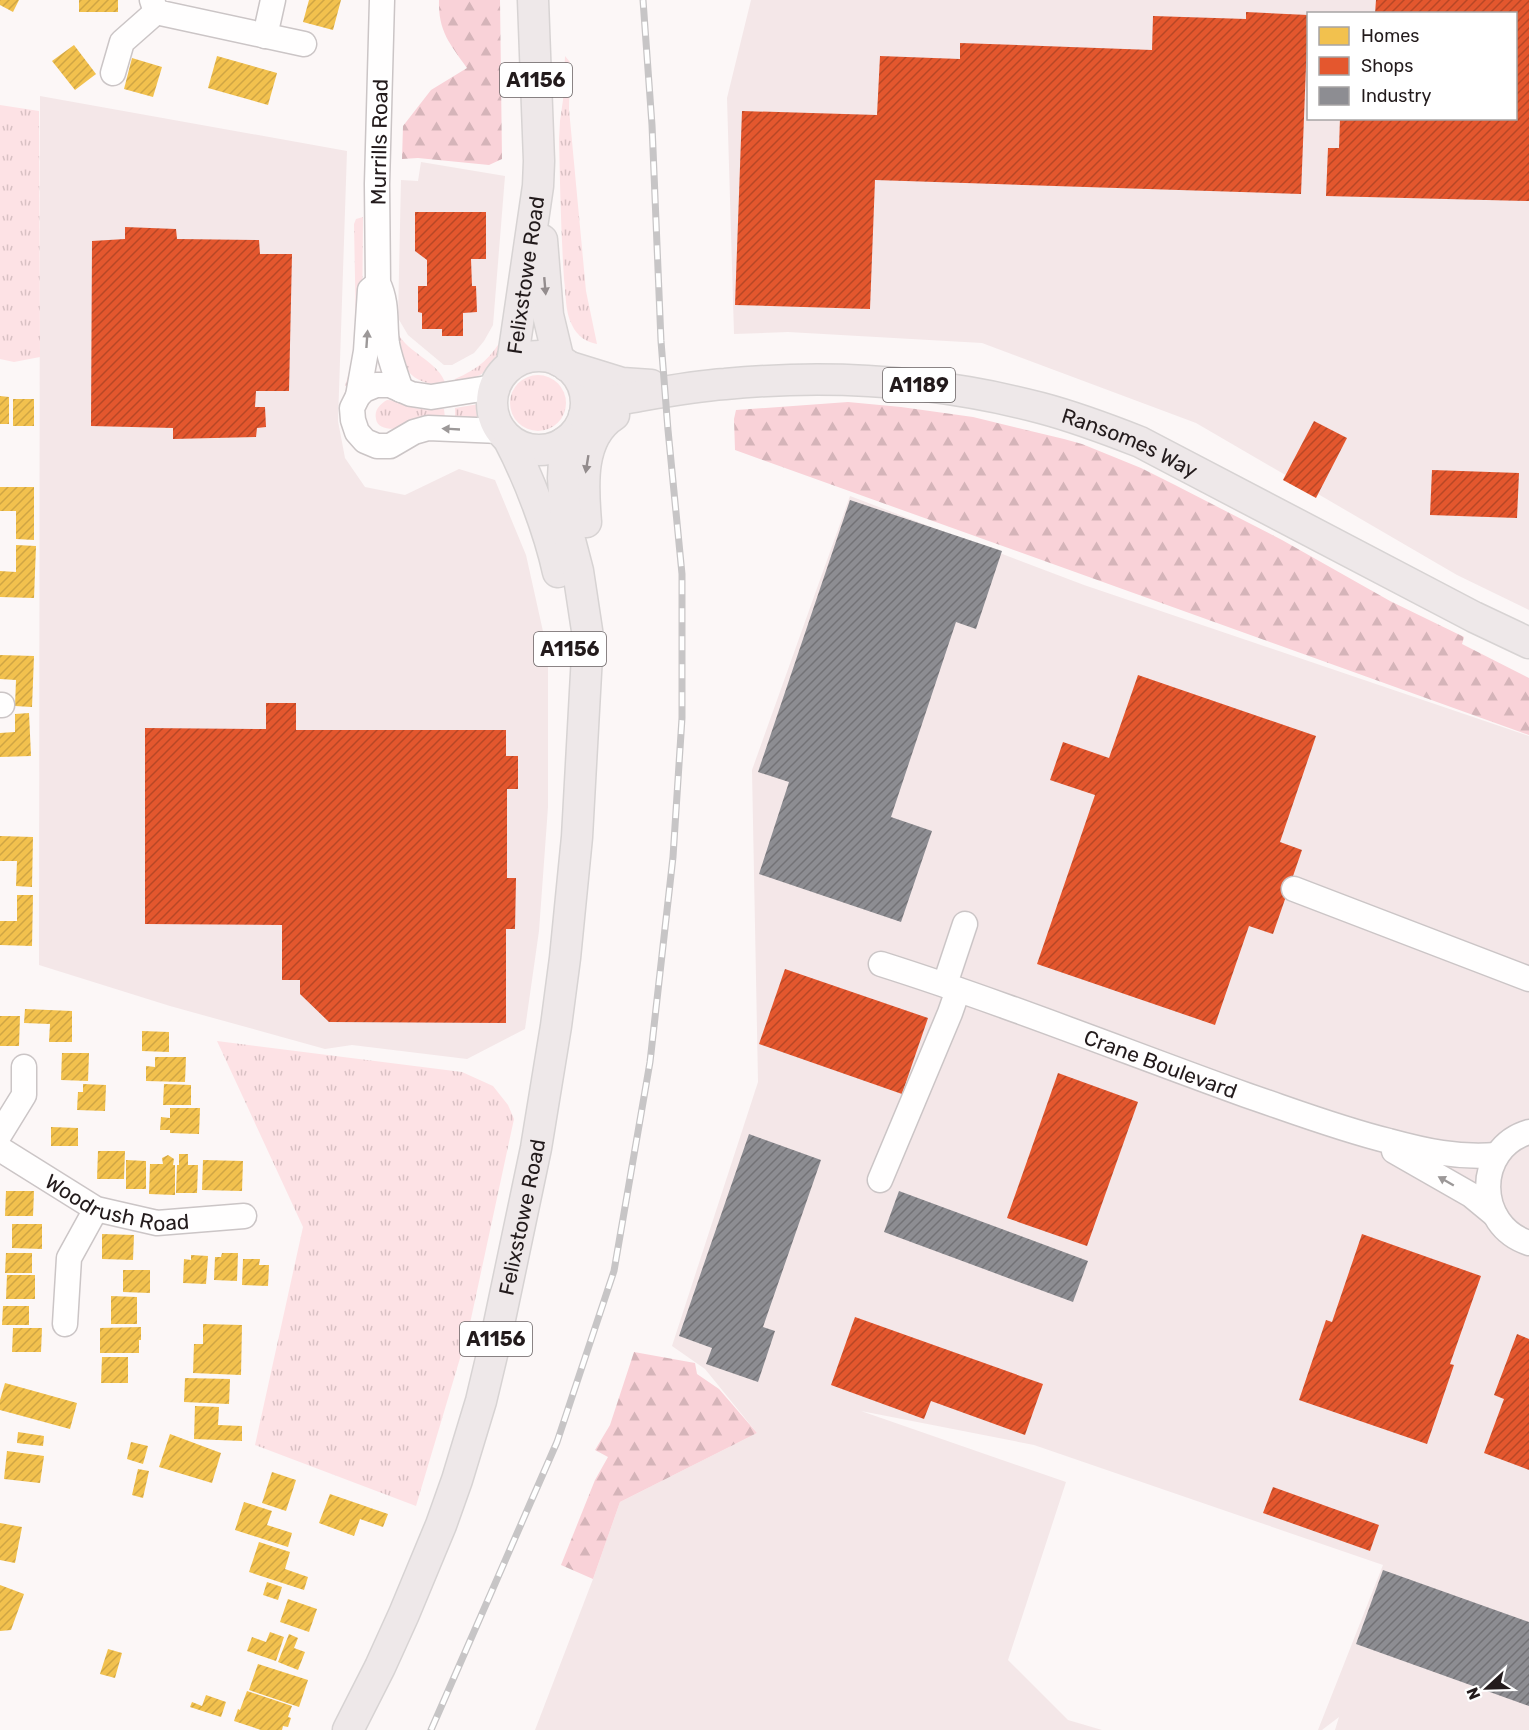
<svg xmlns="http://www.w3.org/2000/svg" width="1529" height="1730" font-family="Rubik,sans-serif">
<defs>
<pattern id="grass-tufts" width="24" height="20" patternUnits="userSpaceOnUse" patternTransform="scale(1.5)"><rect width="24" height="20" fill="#fde2e5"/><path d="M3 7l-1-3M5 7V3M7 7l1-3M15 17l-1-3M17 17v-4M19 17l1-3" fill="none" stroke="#d9c1c4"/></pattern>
<pattern id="forest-firs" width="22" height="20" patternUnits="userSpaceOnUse" patternTransform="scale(1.5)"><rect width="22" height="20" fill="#f9d2d8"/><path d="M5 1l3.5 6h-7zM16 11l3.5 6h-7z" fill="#d5b4b9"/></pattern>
<pattern id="homes-hatch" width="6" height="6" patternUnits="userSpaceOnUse" patternTransform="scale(1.5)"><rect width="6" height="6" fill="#f2c14e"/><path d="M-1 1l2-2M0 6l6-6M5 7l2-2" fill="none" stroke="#cfa544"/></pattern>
<pattern id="shops-hatch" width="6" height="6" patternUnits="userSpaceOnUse" patternTransform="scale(1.5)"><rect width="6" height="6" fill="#e4572e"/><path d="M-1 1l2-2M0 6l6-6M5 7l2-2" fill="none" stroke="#b84726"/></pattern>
<pattern id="industry-hatch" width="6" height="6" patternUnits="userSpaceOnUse" patternTransform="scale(1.5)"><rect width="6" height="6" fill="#8d8d92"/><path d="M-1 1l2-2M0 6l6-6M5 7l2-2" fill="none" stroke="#737276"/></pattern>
</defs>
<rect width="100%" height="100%" fill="#fcf7f7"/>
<g fill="#f4e7e8" fill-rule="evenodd">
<path d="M751 0H1529V610L1457 575 1196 423 982 343 788 332 734 334 727 98ZM1308 14H1516V118H1308Z"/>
<path d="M40 96 347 151 338 421 345 458 365 487 405 495 459 469 495 480 526 555 548 654V807L539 931 525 1029 467 1059 352 1045 325 1049 170 1006 39 965Z"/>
<path d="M421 162 505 176 493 325 484 341 474 353 452 365H444L408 335 398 318 401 180 418 181Z"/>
<path d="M850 496 1084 585 1529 736V1730H1335L1339 1717 1322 1730H1318L1383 1565 1034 1445 861 1411 1066 1482 1008 1660 1068 1720 1102 1730H535L593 1579 620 1502 757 1433 705 1369 672 1346 758 1082 752 770Z"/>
</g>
<g fill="url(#grass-tufts)">
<path d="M565 56 570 62 569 109 586 291 597 344C586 342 577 336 572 325 565 312 566 294 564 279 561 233 560 186 559 139L560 121 563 100Z"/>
<path d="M0 105 39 111 40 357 14 362 0 359Z"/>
<path d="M363 217 362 337 351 388 345 386 354 356 356 332 354 224 356 219Z"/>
<path d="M397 332C408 354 439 361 446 385 408 385 400 366 397 332Z"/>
<path d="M504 334C503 341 502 351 499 358 491 374 470 379 454 384L455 379C478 369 493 357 504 334Z"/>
<circle cx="538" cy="403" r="28"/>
<path d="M387 400C397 400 405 405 415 408 424 410 434 409 444 409L445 418C431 421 379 440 376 419 374 410 380 404 387 400Z"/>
<path d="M479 404 478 418 455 416V408Z"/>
<path d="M217 1041 462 1072 493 1086 508 1105 514 1119 469 1328 416 1506 255 1445 303 1227Z"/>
</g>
<g fill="url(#forest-firs)">
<path d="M439 0H500L502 159 489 165 418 158 402 159 403 126 431 90 467 68C450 44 438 31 439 0Z"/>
<path d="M848 402 901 407 973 417 1064 439 1082 444 1141 468 1175 485 1282 540 1390 601 1464 637 1462 644 1529 678V735L735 450 734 419 736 410Z"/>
<path d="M634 1352 695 1363 697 1374 719 1389 757 1433 620 1502 593 1579 561 1565 595 1480 608 1457 595 1450 610 1425Z"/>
</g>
<g fill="url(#homes-hatch)">
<path d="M0 0H19L13 12 0 5Z"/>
<rect x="79" y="0" width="39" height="12"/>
<path d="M309 0H341L333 30 303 22Z"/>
<path d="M74 45 96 74 75 90 52 61Z"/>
<path d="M217 56 277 73 268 105 208 88Z"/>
<path d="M132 58 162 67 153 97 124 89Z"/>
<path d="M0 396 9 397V424H0Z"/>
<rect x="13" y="399" width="21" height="27"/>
<path d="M0 487H34V540L16 539V511H0Z"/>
<path d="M16 545 36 546 34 598 0 597V571L16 572Z"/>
<path d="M0 655 34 656 32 707 15 706 16 680 0 679Z"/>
<path d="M29 713 31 756 0 757V733L15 732V714Z"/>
<path d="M0 836 33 837 32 887 16 886 17 861H0Z"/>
<path d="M17 895H33L32 946 0 945V921H17Z"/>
<path d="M25 1009 72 1011V1042H49L50 1024 24 1023Z"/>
<path d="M0 1016H20L19 1046H0Z"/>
<path d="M142 1031 169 1032V1052L142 1051Z"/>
<path d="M62 1053H89L88 1081 61 1080Z"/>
<path d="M155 1057H186L185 1082 146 1081V1066L155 1067Z"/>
<path d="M83 1084 106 1085 105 1111 77 1110 78 1092H83Z"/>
<path d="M164 1084 191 1085V1105H163Z"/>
<path d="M170 1108H200L199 1134 170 1133V1130H160L161 1117 170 1118Z"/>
<path d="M51 1127 78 1128V1146H51Z"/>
<path d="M98 1151H125L124 1179H97Z"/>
<path d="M179 1154H188V1165H198L197 1193H176L177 1165H179Z"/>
<path d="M168 1155 174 1159 173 1165H175V1195L149 1194 150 1164H163L162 1158Z"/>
<path d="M126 1160 146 1161V1189H126Z"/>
<path d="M203 1160 243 1161 242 1191 202 1190Z"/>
<path d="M6 1191H34L33 1216H5Z"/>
<path d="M12 1224H42V1249L12 1248Z"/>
<path d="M102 1234 134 1235 133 1260 102 1259Z"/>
<path d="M6 1253H32V1273H5Z"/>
<path d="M222 1253H238L237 1281 214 1280 215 1257H221Z"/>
<path d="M191 1255 208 1256 206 1284 183 1283 184 1259 191 1260Z"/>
<path d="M243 1259H260L259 1265H269L268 1286 242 1285Z"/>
<path d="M123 1270H150V1293L123 1292Z"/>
<path d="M7 1275H35V1299H6Z"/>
<path d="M111 1296 137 1297V1324H111Z"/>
<path d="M3 1306H29V1325H2Z"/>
<path d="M203 1324 242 1325 241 1375 193 1373 194 1344H203Z"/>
<path d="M141 1327V1340H139V1353H100V1328Z"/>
<path d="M13 1328H42L41 1352H12Z"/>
<path d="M102 1357H128V1383H101Z"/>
<path d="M185 1378 230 1379 229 1404 184 1402Z"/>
<path d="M5 1383 77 1403 70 1429 0 1410V1400Z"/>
<path d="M195 1406 219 1407 218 1425 242 1426V1441L194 1439Z"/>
<path d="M18 1432 44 1436 43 1446 17 1443Z"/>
<path d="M170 1434 221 1453 212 1483 159 1467Z"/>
<path d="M131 1442 148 1446 143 1464 127 1459Z"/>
<path d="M7 1451 44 1456 40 1483 4 1479Z"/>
<path d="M138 1469 149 1471 143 1498 132 1495Z"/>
<path d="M272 1472 296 1480 286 1511 262 1503Z"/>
<path d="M330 1494 388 1514 383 1527 360 1519 354 1536 319 1523Z"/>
<path d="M244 1502 272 1511 267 1525 292 1533 288 1547 235 1530Z"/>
<path d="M0 1523 22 1527 15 1563 0 1560Z"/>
<path d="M259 1542 290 1552 285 1569 308 1577 304 1590 249 1572Z"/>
<path d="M267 1582 282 1587 278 1600 263 1595Z"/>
<path d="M0 1585 24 1594 11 1630 0 1631Z"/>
<path d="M288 1599 317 1609 309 1632 280 1622Z"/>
<path d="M270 1632 284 1637 276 1661 247 1651 252 1637 266 1642Z"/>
<path d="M289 1634 298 1638 294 1648 305 1652 298 1670 278 1662Z"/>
<path d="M108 1649 122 1653 115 1678 100 1674Z"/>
<path d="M258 1664 308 1680 299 1707 249 1690Z"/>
<path d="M247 1691 292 1706 288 1717 291 1718 288 1727 283 1726 282 1730H261L234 1721 238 1709 240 1710Z"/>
<path d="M206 1695 226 1702 221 1717 190 1707 192 1702 202 1706Z"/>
</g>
<g fill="url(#shops-hatch)">
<path d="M1376 0H1529V201L1326 196 1328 148H1339L1340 118H1516V14H1375Z"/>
<path d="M1246 12 1308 15 1301 194 875 180 870 309 735 305 742 111 877 115 880 56 960 59V43L1152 50 1153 16 1246 19Z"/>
<path d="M415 212H486V259H471L472 286H476L477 312 463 313V336H442V329H422V313L418 312V286H427V260L415 251Z"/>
<path d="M125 227 176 229 177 239 259 240 260 254H292L289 391H256L255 407H265L266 427 257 428 256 437 173 439V428L91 426 92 241 125 239Z"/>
<path d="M1314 421 1347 438 1316 498 1283 480Z"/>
<path d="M1432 470 1519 473 1517 518 1430 515Z"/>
<path d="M1138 675 1316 736 1280 842 1302 850 1273 934 1249 926 1215 1025 1037 964 1095 795 1050 780 1063 742 1109 758Z"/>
<path d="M266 703H296V730H506V756H518V789H507V878H516L515 929H506V1023L329 1022 300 994V980H282V925L145 924V728L266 729Z"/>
<path d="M785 969 928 1018 902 1094 759 1044Z"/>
<path d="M1058 1073 1138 1102 1087 1246 1007 1218Z"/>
<path d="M1362 1234 1481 1276 1450 1364 1454 1365 1427 1444 1299 1400 1326 1320 1332 1322Z"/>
<path d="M855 1317 1043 1384 1025 1435 931 1401 924 1419 831 1385Z"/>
<path d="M1517 1334 1529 1339V1470L1484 1453 1504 1399 1494 1395Z"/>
<path d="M1273 1487 1379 1525 1370 1551 1263 1513Z"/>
</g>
<g fill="url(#industry-hatch)">
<path d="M850 500 1002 551 976 629 956 622 891 817 932 831 901 922 759 874 789 782 758 772Z"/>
<path d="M749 1134 821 1160 763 1327 775 1331 758 1382 706 1364 712 1348 679 1336Z"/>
<path d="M899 1191 1088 1261 1073 1302 884 1232Z"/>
<path d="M1383 1570 1529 1622V1706L1356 1644Z"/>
</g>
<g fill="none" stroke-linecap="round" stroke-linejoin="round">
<defs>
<g id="minor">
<path d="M152 0 156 12 304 44"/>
<path d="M382 0 377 184 378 283C388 304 384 322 387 344 390 360 396 375 401 390"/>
<path d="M265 36 273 0"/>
<path d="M113 73 122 42 156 12"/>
<path d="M494 387 431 397 411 394 390 385H376L364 390 358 396 352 408 353 420 357 432 365 441 377 446H390L414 432 428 428 500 431"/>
<path d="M358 396 366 351 370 290 376 285"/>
<path d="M0 705H2"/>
<path d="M1294 889 1529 979"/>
<path id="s1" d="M881 964C1004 1003 1124 1051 1246 1095 1293 1111 1340 1129 1389 1141 1426 1151 1457 1158 1496 1155"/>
<path d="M945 984 965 924"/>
<path d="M1529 1132C1474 1148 1475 1226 1529 1243"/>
<path d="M0 1134 24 1095V1067"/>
<path id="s2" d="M0 1149 96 1209 157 1223 244 1216"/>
<path d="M1394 1151 1471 1195 1494 1214"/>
<path d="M880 1180 950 1013 958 990"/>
<path d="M65 1324 69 1258 96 1209"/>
</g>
<g id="major">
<path d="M542 240 548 315 559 361"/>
<circle cx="539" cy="403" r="47"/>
<path id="s3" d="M512 364 538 186 539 161 533 0"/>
<path d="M567 366 622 383 651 385"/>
<path id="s4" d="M584 416C592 412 600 407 608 403 618 399 629 398 639 396 668 391 696 386 725 384 831 374 938 381 1041 408 1075 417 1107 429 1140 442L1474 617 1529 643"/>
<path d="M509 440C529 478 549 531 558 572"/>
<path d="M586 522C583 487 579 437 614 415"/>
<path id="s5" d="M348 1730 380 1667 404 1614 441 1525 457 1480 481 1401 496 1338 536 1148 556 1026 565 958 577 837 588 637 578 571 566 525 563 478 565 442"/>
</g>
</defs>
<use href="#minor" stroke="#cbc5c6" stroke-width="27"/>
<use href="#major" stroke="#d7d3d3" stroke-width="33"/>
<use href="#minor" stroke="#fffefe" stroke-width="24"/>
<use href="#major" stroke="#eee8e9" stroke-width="30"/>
<defs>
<path id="rail" d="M431 1730 557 1442 614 1271 650 1062 673 857 682 718V574L668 430 661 341 652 125 643 0"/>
</defs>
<use href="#rail" stroke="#c7c5c6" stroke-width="7"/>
<use href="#rail" stroke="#fff" stroke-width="4.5" stroke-dasharray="14" stroke-linecap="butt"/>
</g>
<defs><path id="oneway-solid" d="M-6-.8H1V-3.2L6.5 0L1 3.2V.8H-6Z" transform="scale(1.5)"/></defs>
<g fill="#938c8d">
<use href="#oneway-solid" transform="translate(545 286) rotate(85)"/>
<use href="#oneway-solid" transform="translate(587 464) rotate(99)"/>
</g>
<g fill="#9c9898">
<use href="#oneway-solid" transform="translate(367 339) rotate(-86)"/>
<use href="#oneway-solid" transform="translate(451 429) rotate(-177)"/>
<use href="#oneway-solid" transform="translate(1446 1181) rotate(-150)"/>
</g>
<g text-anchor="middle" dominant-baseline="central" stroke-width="6" stroke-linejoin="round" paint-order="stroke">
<g fill="#fff" stroke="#655f60" stroke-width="1.5">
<rect x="500" y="63" width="72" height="34" rx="4.5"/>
<rect x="883" y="368" width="72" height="34" rx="4.5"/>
<rect x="534" y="632" width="72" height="34" rx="4.5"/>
<rect x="460" y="1322" width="72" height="34" rx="4.5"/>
</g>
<g font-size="20" font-weight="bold" fill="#231b1c">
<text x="536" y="80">A1156</text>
<text x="919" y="385">A1189</text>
<text x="570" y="649">A1156</text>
<text x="496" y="1339">A1156</text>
</g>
<g font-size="21" fill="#231b1c" stroke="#fff">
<text transform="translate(379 142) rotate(-89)">Murrills Road</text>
<text stroke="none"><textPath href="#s3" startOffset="90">Felixstowe Road</textPath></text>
<text stroke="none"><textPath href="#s4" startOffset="560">Ransomes Way</textPath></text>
<text stroke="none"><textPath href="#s1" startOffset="297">Crane Boulevard</textPath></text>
<text stroke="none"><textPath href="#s2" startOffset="132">Woodrush Road</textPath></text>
<text stroke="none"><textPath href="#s5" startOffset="544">Felixstowe Road</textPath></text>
</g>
</g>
<rect x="1307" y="12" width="210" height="108" fill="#ffffff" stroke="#a7a4a4" stroke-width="1.5"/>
<rect x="1319" y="27" width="30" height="18" fill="#f2c14e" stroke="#a7a4a4" stroke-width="1.5"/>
<text x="1361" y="42" font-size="18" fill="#231b1c">Homes</text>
<rect x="1319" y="57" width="30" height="18" fill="#e4572e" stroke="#a7a4a4" stroke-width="1.5"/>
<text x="1361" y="72" font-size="18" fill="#231b1c">Shops</text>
<rect x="1319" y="87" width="30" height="18" fill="#8d8d92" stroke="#a7a4a4" stroke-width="1.5"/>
<text x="1361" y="102" font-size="18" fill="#231b1c">Industry</text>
<g transform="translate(1487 1688) rotate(248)" stroke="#ffffff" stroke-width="4.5" paint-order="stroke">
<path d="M0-4.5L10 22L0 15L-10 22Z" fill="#231b1c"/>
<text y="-9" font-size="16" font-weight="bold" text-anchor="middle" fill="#231b1c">N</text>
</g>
</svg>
